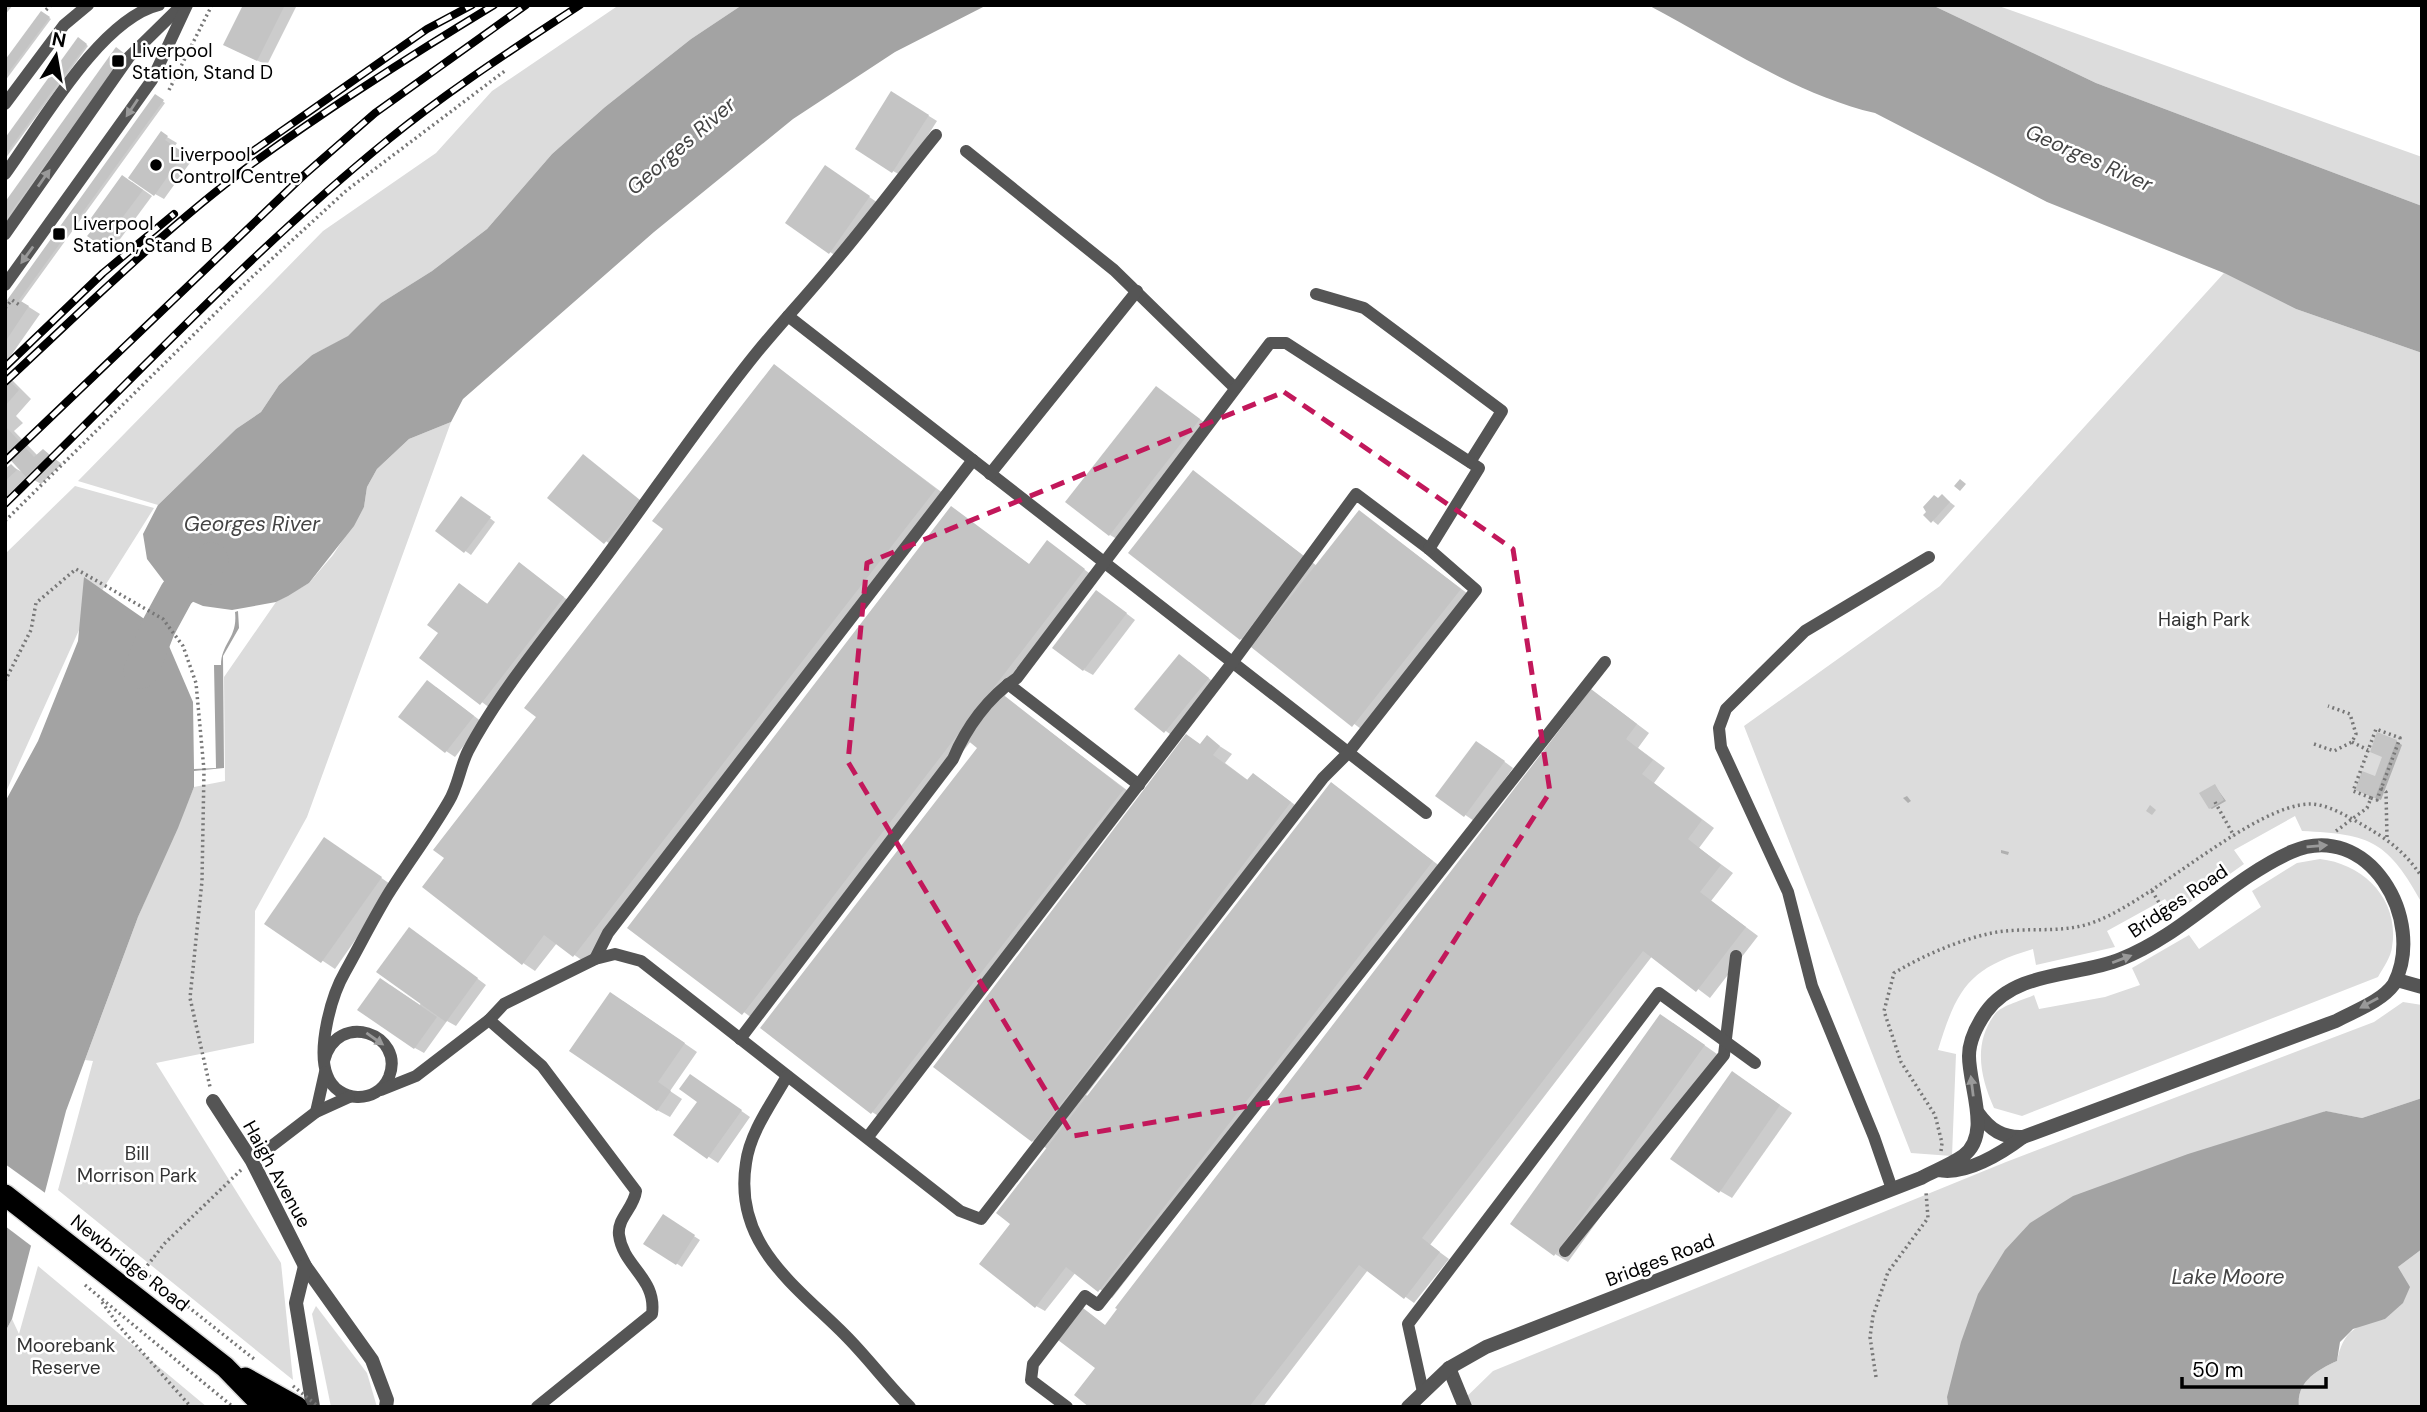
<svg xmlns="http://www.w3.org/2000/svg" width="2427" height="1412" font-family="'DM Sans',sans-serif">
<rect width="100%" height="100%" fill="#fff"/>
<g fill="#dcdcdc">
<path d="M619 5H742L691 39 605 107 552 154 487 229 432 271 381 303 348 337 312 355 279 385 261 412 236 429 158 505 78 481 323 231 436 153 492 91Z"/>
<path d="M1932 5H1996L2422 157V206L2096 83Z"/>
<path d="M2224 273 2296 309 2422 353V903C2388 842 2372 834 2302 831L2295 816 2234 850 2244 864 2175 913 2165 899 2107 931 2115 947 2036 965 2033 949C1969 968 1957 988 1938 1050L1956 1054 1952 1156 1911 1153 1744 726 1940 586Z"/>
<path d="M451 422 307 817 255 911 254 1043 156 1063 281 1263 293 1380 58 1190 93 1061 85 1060 138 917 194 787 225 781 224 677 276 602 309 583 333 555 364 507 367 487 377 469 409 439Z"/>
<path d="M75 486 154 508 84 619 5 794V554Z"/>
<path d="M2320 859C2364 864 2400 900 2392 947 2391 957 2383 968 2378 977L2022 1116 1994 1108C1980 1077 1973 1043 1995 1014 2002 1005 2024 1000 2034 995L2039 1009 2105 997 2140 985 2132 968 2189 935 2199 949 2261 907 2252 891 2297 863Z"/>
<path d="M2403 1002 2422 1005V1098L2362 1118 2325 1111 1947 1397 1948 1407H1456L1493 1371 2006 1162 2374 1022Z"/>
<path d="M2422 1249V1407H2299C2296 1382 2317 1370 2337 1361 2343 1331 2356 1324 2385 1319L2398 1267Z"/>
<path d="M38 1266 207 1407H5V1332L12 1319 19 1334Z"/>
<path d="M316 1306 367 1373 377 1407H331L312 1314Z"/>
</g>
<g fill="#a3a3a3">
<path d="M742 5H987L895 52 793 119 654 232 463 399 451 422 409 439 377 469 367 487 364 507 354 526 309 583 288 596 276 602 232 610 203 606 182 597 166 584 147 559 143 534 158 505 236 429 261 412 279 385 312 355 348 336 381 303 432 271 487 229 552 154 605 107 691 39Z"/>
<path d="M1648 5H1932L2096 83 2422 206V353L2296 309 2224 273 2047 202 1875 113C1794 94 1721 43 1648 5Z"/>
<path d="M84 577 163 632 193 702 194 769 216 768 214 665H221C221 643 238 638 235 612L238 611 239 628 223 656 224 768 194 771V787L178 828 138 917 66 1111 12 1319 5 1332V802L38 741 78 641Z"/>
<path d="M2422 1098V1249L2398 1267 2410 1287 2403 1303 2385 1319 2353 1329 2340 1342 2337 1361C2317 1370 2296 1382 2299 1407H1948L1947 1397 1961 1342 1978 1294 2005 1250 2030 1223 2073 1196 2188 1154 2326 1111 2362 1118Z"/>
</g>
<path fill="#fff" d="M5 1164 48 1195 34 1248 5 1226Z"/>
<g fill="#0003">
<path d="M5 5H13L5 15Z"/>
<path d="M245 5H297L267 65 235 50Z"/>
<path d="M41 13 51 19 5 81V63Z"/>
<path d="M79 39 88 46 5 159V141Z"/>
<path d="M126 56 5 224V205Z"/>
<path d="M892 93 937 121 902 176 893 171Z"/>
<path d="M156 96 165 103 21 302 40 314 5 364V306Z"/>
<path d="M162 134 177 143 174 147 192 160 164 199 155 194Z"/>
<path d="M835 173 878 203 839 258 787 223Z"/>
<path d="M132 182 152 196 112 250 90 236Z"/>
<path d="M774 366 948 497 586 963 557 943 535 971 523 963 539 717Z"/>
<path d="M5 373 31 399 16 416 23 423 14 431 38 456 44 451 62 464 41 484 29 477 5 500V472L11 466 24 473 5 452Z"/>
<path d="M1157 388 1212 428 1122 542 1110 535Z"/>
<path d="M583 457 648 507 615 548 550 498Z"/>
<path d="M1193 472 1317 566 1360 512 1472 597 1365 732 1241 639Z"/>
<path d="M1942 496 1955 506 1938 525 1933 521Z"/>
<path d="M467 501 495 522 471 555 437 531Z"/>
<path d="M952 508 1030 565 1048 543 1096 578 1004 697 1136 797 885 1120 872 1112 980 748 971 741 756 1021 630 928Z"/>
<path d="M519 565 576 606 494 711 421 657 440 633 460 585 489 605Z"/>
<path d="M1106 598 1135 620 1093 675 1084 670Z"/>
<path d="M1189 662 1217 685 1174 737 1136 709Z"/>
<path d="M436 687 482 722 455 757 446 751Z"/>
<path d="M1604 699 1649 733 1638 748 1665 768 1654 783 1714 828 1699 848 1733 873 1711 901 1758 936 1710 998 1653 955 1430 1245 1449 1259 1414 1303 1368 1270 1263 1407H1092L1106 1327Z"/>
<path d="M1207 738 1232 754 1225 763 1249 781 1253 775 1266 783 1303 811 1086 1095 1089 1097 1332 785 1445 870 1112 1298 1076 1272 1045 1311 1036 1306 1013 1224 1048 1149 1033 1141Z"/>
<path d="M2396 741 2402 745 2381 800 2363 793 2376 778Z"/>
<path d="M1486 748 1513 768 1474 821 1438 796Z"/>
<path d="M2215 786 2226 801 2212 809 2210 808Z"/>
<path d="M1907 796 1911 801 1908 803 1903 798Z"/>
<path d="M337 847 393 886 335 969 266 923Z"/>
<path d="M2001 850 2009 852 2008 855 2001 853Z"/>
<path d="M419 935 486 985 456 1026 447 1021 424 1053 415 1048 390 985 420 1005 421 1002Z"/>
<path d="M623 1001 697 1052 670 1091 682 1099 670 1117 657 1110Z"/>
<path d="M1673 1023 1717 1054 1568 1262 1555 1254Z"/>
<path d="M1745 1081 1792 1113 1732 1198 1720 1191Z"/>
<path d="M700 1082 750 1117 718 1163 676 1135 699 1101Z"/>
<path d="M663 1216 700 1240 682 1267 646 1243Z"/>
</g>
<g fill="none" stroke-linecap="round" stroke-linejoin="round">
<path stroke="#a3a3a3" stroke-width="35" d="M141 671 158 628 177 593 211 560"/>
</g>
<g fill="#c4c4c4">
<path d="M243 5H285L257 61 223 45Z"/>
<path d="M41 11 50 17 5 77V60Z"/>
<path d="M78 37 87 44 5 155V138Z"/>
<path d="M116 47 125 54 5 220V202Z"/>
<path d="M891 91 929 115 892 173 855 149Z"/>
<path d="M155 94 164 100 19 300 29 306 5 342V303Z"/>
<path d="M161 131 168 136 165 140 184 153 154 196 128 178Z"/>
<path d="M825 165 870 196 829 254 785 223Z"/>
<path d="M122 175 143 190 101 246 87 236 93 229 86 225Z"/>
<path d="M774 364 936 489 573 957 544 935 522 965 422 887 444 858 433 850 536 717 524 708 663 529 652 521Z"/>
<path d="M5 377 19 390 5 406Z"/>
<path d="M1156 386 1200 419 1109 536 1065 502Z"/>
<path d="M5 426 34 457 43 449 51 456 27 478 5 454Z"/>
<path d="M583 454 640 500 604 544 547 498Z"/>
<path d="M11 464 17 470 5 481V469Z"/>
<path d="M1193 470 1305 557 1240 640 1128 553Z"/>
<path d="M1960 479 1966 484 1960 491 1954 486Z"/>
<path d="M1942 494 1950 502 1931 523 1923 515 1926 512 1923 507 1934 495 1938 498Z"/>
<path d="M461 496 491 517 464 553 435 531Z"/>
<path d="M951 506 1029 564 1047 540 1085 569 742 1015 627 928Z"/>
<path d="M1359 510 1461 589 1352 727 1251 647Z"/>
<path d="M519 562 564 597 480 705 419 658 438 633 427 625 459 583 487 604Z"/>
<path d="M1096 590 1127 613 1083 671 1052 648Z"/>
<path d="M1179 654 1209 678 1164 733 1134 709Z"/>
<path d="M427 680 474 716 445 753 398 717Z"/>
<path d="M1591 689 1637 724 1626 739 1653 760 1642 774 1702 820 1688 839 1721 865 1700 892 1746 927 1696 992 1643 951 1422 1238 1440 1252 1404 1299 1359 1265 1249 1407H1089L1074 1395 1095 1368 1058 1340 1083 1308 1105 1325 1117 1309 1115 1308Z"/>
<path d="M1001 693 1124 789 871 1114 760 1028 977 748 966 739Z"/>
<path d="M2377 732 2397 740 2375 798 2355 790 2362 771 2375 776 2382 757 2370 752Z"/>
<path d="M1186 734 1200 744 1207 735 1220 746 1213 755 1247 780 1253 773 1291 802 1032 1142 933 1067Z"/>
<path d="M1476 741 1505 761 1464 817 1435 796Z"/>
<path d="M1331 782 1433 861 1098 1292 1066 1267 1035 1308 979 1264 1010 1224 996 1213Z"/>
<path d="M2215 784 2224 800 2209 809 2199 793Z"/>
<path d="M2150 805 2156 810 2152 815 2146 811Z"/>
<path d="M324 837 382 877 321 963 264 924Z"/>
<path d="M409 927 478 978 446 1022 376 972Z"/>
<path d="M380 978 437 1017 414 1049 357 1010Z"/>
<path d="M610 992 685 1043 658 1082 671 1091 657 1111 569 1051Z"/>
<path d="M1660 1014 1705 1045 1554 1256 1510 1224Z"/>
<path d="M1732 1071 1780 1105 1719 1193 1670 1159Z"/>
<path d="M690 1074 742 1110 707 1159 673 1135 697 1102 679 1089Z"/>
<path d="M663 1214 695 1235 676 1265 643 1244Z"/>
</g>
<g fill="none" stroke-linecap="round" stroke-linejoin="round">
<defs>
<g id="highway">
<path d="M5 1195 225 1367 264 1407"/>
<path d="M245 1378 297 1407"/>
</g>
</defs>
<use href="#highway" stroke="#dbdbdb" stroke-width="24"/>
<g stroke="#777" stroke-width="3.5" stroke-dasharray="2 3.5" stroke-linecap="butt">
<path d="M46 10 51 5"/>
<path d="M169 90 212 5"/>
<path d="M5 308 12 300 21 306"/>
<path d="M5 521 251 278 347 190 506 70"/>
<path d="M5 681 31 630 36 603 76 569 163 619 183 646 196 683 204 770 202 881 190 998 210 1087"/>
<path d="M2352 742 2368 750"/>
<path d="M2314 744 2334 751 2352 742 2356 734 2350 714 2328 706"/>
<path d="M2381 788 2386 792 2387 838"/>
<path d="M2215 802 2234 836"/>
<path d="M2336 831 2367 808 2371 798 2353 791 2376 729 2400 738 2377 800 2371 798"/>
<path d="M2152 891 2167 916"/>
<path d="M1941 1151 1942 1143 1935 1115 1901 1062 1884 1011 1894 973C1924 955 1959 940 1992 933 2027 926 2063 935 2097 921 2157 897 2254 805 2310 804 2328 804 2348 817 2363 825 2390 841 2404 851 2422 877"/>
<path d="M241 1170 165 1243 143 1271 254 1359"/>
<path d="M85 1285 233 1407"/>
<path d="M102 1302 119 1326 191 1407"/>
<path d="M1876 1377 1870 1337 1873 1316 1888 1272 1928 1218 1926 1192"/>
</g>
<g stroke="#555" stroke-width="12">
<path d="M5 104 64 25 88 5"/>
<path d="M966 151 1114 270 1235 388"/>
<path d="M5 174C40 126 100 19 159 5"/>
<path d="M5 234 129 57 182 5"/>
<path d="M5 285 152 80 187 5"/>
<path d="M1316 294 1364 308 1502 411 1470 462"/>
<path d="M788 316 1426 813"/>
<path d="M990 474 1137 291"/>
<path d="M1008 684 1139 785"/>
<path d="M595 959 608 933 973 460"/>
<path d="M489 1020 504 1004 595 959 615 954 641 961 960 1211 981 1219 1323 778 1348 753 1476 590 1429 549 1356 494 1232 663 867 1138"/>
<path d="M740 1039 953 759C966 728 988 697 1017 678L1270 343H1286L1479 468 1429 549"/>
<path d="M324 1061C337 1009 406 1034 389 1077 377 1105 337 1103 327 1075 317 1049 331 996 345 972 359 947 372 921 387 896 407 864 430 834 449 801 458 786 460 767 468 751 500 690 557 623 599 566 652 495 702 420 758 351 782 322 808 294 832 265 868 223 901 178 936 135"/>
<path d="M787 1076C772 1103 750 1132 746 1163 733 1244 795 1285 845 1335 868 1358 887 1384 910 1407"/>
<path d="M381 1090 416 1076 489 1020 542 1066 636 1191C634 1208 617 1218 619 1235 623 1267 657 1278 652 1314L537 1407"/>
<path d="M316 1112 325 1072"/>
<path d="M252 1161 316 1112 349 1097"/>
<path d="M1892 1189 1874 1137 1812 986 1788 892 1721 747 1719 728 1726 709 1805 631 1929 557"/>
<path d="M1565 1251 1724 1055 1736 956"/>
<path d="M1423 1392 1408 1324 1659 993 1755 1063"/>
<path d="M1067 1407 1031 1380 1033 1364 1085 1296 1098 1305 1605 662"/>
</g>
<g stroke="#555" stroke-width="14">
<path d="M2397 980 2422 987"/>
<path d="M213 1101 252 1161 305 1266 372 1360 387 1400 386 1407"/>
<path d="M1978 1113C1990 1130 2003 1138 2023 1137"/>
<path d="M305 1266 296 1303 313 1407"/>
<path d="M1449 1368 1465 1407"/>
<path d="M1408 1407 1449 1368 1486 1347 1921 1178C1934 1171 1950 1165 1963 1156 1992 1135 1969 1087 1969 1056 1969 1040 1977 1025 1986 1012 2016 970 2077 977 2121 959 2184 934 2229 880 2291 852 2368 818 2427 920 2394 984 2381 1002 2354 1011 2336 1021L2023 1137C2002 1153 1965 1176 1938 1170"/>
</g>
<use href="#highway" stroke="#000" stroke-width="21"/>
<defs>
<g id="rail">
<path d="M253 151 427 29 472 5"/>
<path d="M5 367 103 273 174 214"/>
<path d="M5 382C85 308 162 231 249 166 328 108 410 56 494 5"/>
<path d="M5 461 304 175 375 113 526 5"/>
<path d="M5 504C131 381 252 250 389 139 449 90 515 48 580 5"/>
</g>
</defs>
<use href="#rail" stroke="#000" stroke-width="8"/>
<use href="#rail" stroke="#fff" stroke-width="5" stroke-dasharray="16" stroke-linecap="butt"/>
<path stroke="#777" stroke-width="3.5" stroke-dasharray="2 3.5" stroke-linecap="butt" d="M293 1386 319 1407"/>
</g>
<defs><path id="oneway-solid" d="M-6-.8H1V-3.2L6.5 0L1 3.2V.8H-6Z" transform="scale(1.75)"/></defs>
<g fill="#999">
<use href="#oneway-solid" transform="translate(132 108) rotate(124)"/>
<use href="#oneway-solid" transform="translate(44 178) rotate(-55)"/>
<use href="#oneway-solid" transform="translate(27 255) rotate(126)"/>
<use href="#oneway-solid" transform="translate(2317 846) rotate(-5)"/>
<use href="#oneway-solid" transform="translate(2122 959) rotate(-21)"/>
<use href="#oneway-solid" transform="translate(2369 1003) rotate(151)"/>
<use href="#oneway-solid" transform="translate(375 1039) rotate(35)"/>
<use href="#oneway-solid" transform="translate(1972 1086) rotate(-97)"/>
</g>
<path fill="none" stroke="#c2185b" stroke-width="5" stroke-dasharray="14 9" stroke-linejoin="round" d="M1284 392 1513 549 1550 792 1360 1087 1073 1136 848 762 867 563Z"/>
<g fill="#000" stroke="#fff" stroke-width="2.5">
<rect x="111" y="54" width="14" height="14" rx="3.5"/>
<circle cx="156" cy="165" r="7"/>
<rect x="52" y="227" width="14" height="14" rx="3.5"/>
</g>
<g text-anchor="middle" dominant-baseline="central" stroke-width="5" stroke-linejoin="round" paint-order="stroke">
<g font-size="19" fill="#000" stroke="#fff" text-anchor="start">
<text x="132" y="50">Liverpool<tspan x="132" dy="22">Station, Stand D</tspan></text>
<text x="170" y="154">Liverpool<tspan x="170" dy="22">Control Centre</tspan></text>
<text x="73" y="223">Liverpool<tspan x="73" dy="22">Station, Stand B</tspan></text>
</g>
<g font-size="19" fill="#333" stroke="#fff">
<text x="2204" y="619">Haigh Park</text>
<text x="137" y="1153">Bill<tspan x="137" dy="22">Morrison Park</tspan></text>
<text x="66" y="1345">Moorebank<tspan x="66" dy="22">Reserve</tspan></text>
</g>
<g font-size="19" fill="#000" stroke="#fff">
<text transform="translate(2178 901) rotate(-34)">Bridges Road</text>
<text transform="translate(277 1174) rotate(61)">Haigh Avenue</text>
<text transform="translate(1660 1260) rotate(-21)">Bridges Road</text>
<text transform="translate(130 1263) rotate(38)">Newbridge Road</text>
</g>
<g font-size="21" font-style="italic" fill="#444" stroke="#fff">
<text transform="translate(681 146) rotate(-41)">Georges River</text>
<text transform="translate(2089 158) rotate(24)">Georges River</text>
<text x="252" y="524">Georges River</text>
<text x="2228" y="1277">Lake Moore</text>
</g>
</g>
<rect width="2427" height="1412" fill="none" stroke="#000000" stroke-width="14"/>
<g transform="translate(56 56) rotate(11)" stroke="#ffffff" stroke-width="5" paint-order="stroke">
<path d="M0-5L12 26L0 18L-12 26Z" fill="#000000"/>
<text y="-10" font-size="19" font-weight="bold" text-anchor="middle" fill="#000000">N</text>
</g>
<path d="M2182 1377v10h144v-10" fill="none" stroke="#000000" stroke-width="3.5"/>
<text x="2192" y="1377" font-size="21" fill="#000000" stroke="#ffffff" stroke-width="5" paint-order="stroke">50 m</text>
</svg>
